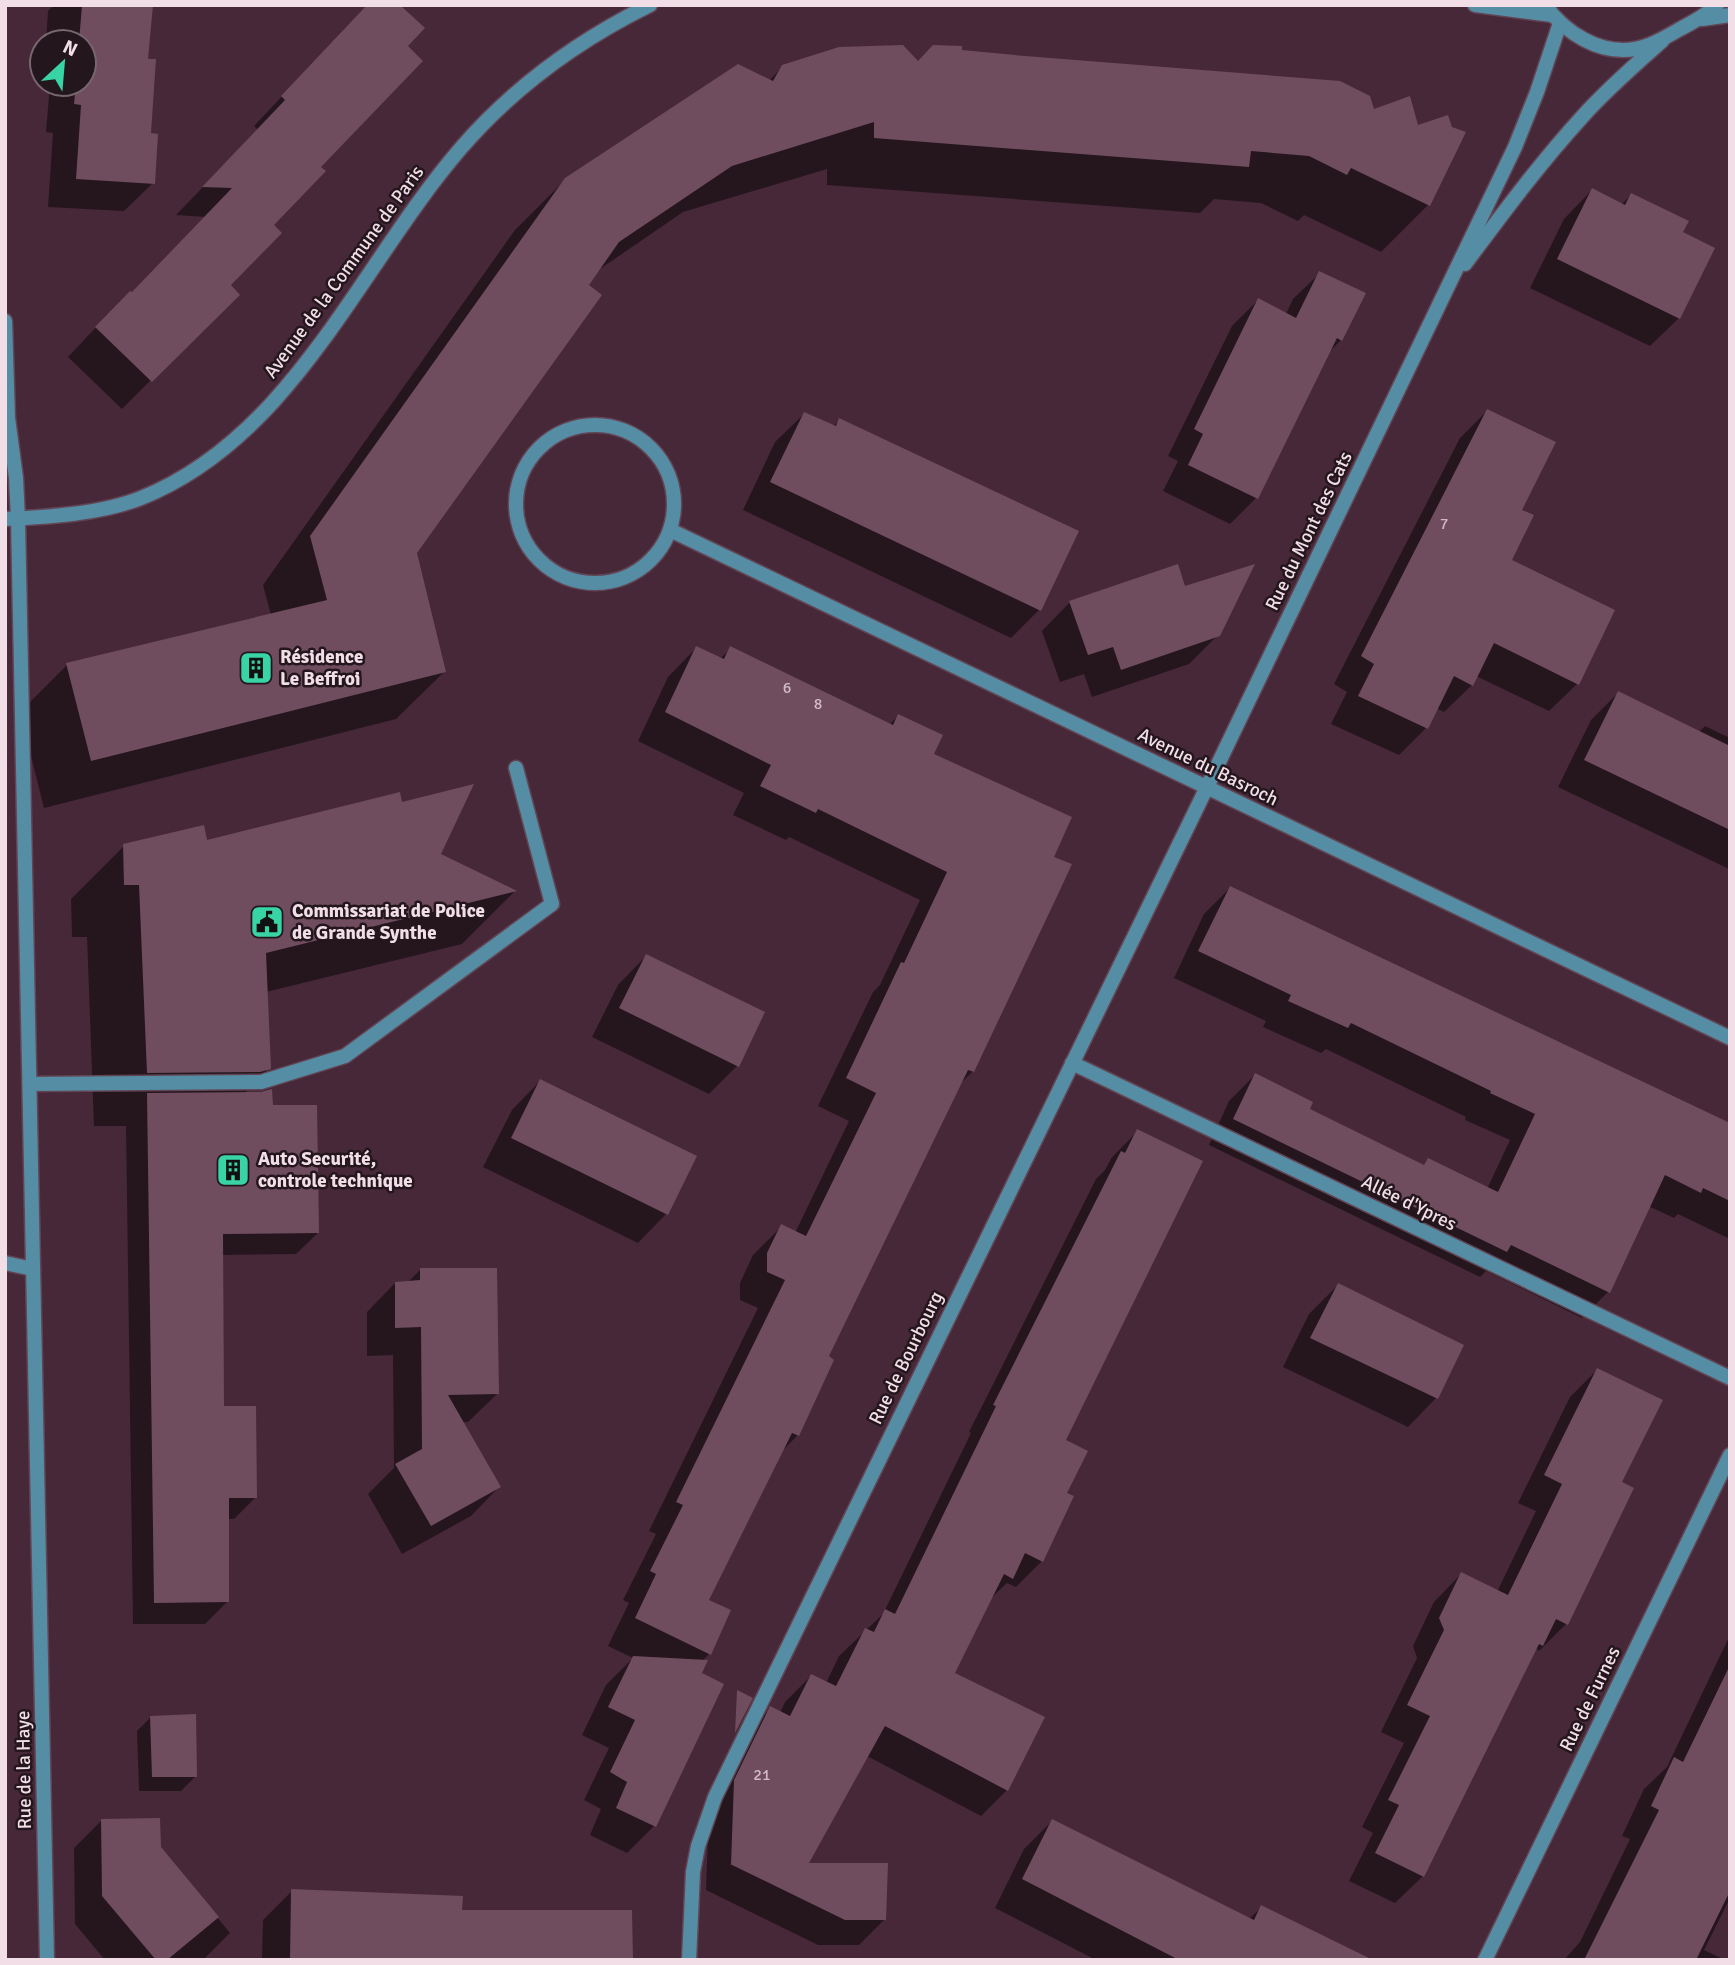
<svg xmlns="http://www.w3.org/2000/svg" width="1735" height="1965" font-family="Signika,sans-serif">
<rect width="100%" height="100%" fill="#472838"/>
<g fill="#0007">
<path d="M54 5H151L147 60 149 135 153 183 124 211 48 207 53 133 46 132 50 84H84V42H46L48 11Z"/>
<path d="M338 37 405 46 319 167 272 225 228 285 237 294 122 409 68 357 102 321 132 294 206 217 176 215 258 130 254 126Z"/>
<path d="M961 51 1373 111 1428 205 1381 252 1304 215 1298 221 1261 203 1214 199 1200 213 827 185V169L683 212 597 271 415 553 444 672 396 719 44 808 20 712 67 665 271 615 263 585 515 230 563 182 769 81 783 66 918 63Z"/>
<path d="M1592 190 1621 205 1631 195 1679 318 1650 346 1530 288 1564 219Z"/>
<path d="M1320 273 1341 340 1328 353 1256 498 1230 524 1163 491 1178 461 1168 456 1232 326 1258 300 1286 314 1293 299Z"/>
<path d="M1487 411 1520 511 1510 560 1577 684 1549 711 1476 676 1472 685 1444 712 1436 708 1426 728 1399 755 1331 724 1347 692 1334 684 1460 438Z"/>
<path d="M804 414 832 427 840 420 1039 610 1011 638 743 510 775 442Z"/>
<path d="M1184 589 1218 635 1189 664 1092 697 1084 674 1060 682 1042 631 1070 602Z"/>
<path d="M696 648 720 659 731 648 889 725 898 716 932 755 1051 857 973 1071 958 1086 827 1356 798 1435 780 1453 707 1601 709 1654 702 1661 700 1674 722 1685 654 1826 627 1853 590 1835 601 1809 584 1800 609 1748 582 1735 606 1685 633 1658 608 1646 629 1603 623 1600 656 1534 649 1531 758 1308 740 1300V1283L753 1255 782 1226 795 1233 849 1121 818 1106 873 992 880 985 920 900 789 837 786 840 733 815 744 793 638 741 668 677Z"/>
<path d="M1618 693 1699 732 1705 726 1730 738 1729 869 1558 787 1591 720Z"/>
<path d="M401 804 439 855 514 892 462 944 266 992 269 1068 244 1094 271 1107 318 1233 296 1254 221 1255 222 1407 256 1497 234 1519H227V1602L205 1624H133L126 1126H94L87 937H72L71 899 124 846 206 842Z"/>
<path d="M1230 888 1730 1126V1239L1678 1214 1674 1218 1648 1206 1608 1292 1582 1318 1486 1271 1480 1277 1209 1145 1229 1101 1255 1075 1308 1110 1423 1166 1428 1160 1487 1189 1510 1140 1465 1120 1466 1117 1326 1049 1321 1053 1263 1027 1266 1021 1174 978 1204 914Z"/>
<path d="M646 956 737 1066 709 1094 592 1037 618 985Z"/>
<path d="M540 1081 666 1214 638 1243 483 1167 512 1110Z"/>
<path d="M1138 1131 1064 1441 1065 1494 1042 1561 1016 1587 1007 1583 989 1600 953 1674 1007 1790 981 1816 867 1756 806 1865 885 1919 859 1945H818L706 1890 709 1808 744 1735 770 1709 780 1713 785 1702 811 1676 826 1683 839 1656 883 1614 971 1433 969 1432 1096 1179 1105 1170 1112 1157Z"/>
<path d="M421 1269 497 1394 468 1422H462L499 1487 471 1516 402 1554 368 1494 394 1468 393 1355 367 1356V1312L395 1283H407Z"/>
<path d="M1338 1285 1436 1398 1408 1427 1283 1367 1309 1314Z"/>
<path d="M1597 1370 1620 1483 1566 1624 1539 1651 1537 1649 1532 1654 1423 1876 1395 1903 1349 1881 1373 1833 1362 1827 1404 1743 1381 1732 1417 1658 1413 1646 1434 1602 1461 1574 1497 1592 1536 1511 1518 1503 1570 1397Z"/>
<path d="M1730 1635V1898L1704 1950 1725 1960H1564L1580 1942 1630 1839 1622 1836 1644 1789 1667 1767Z"/>
<path d="M151 1717 195 1777 181 1791H139L137 1731Z"/>
<path d="M102 1820 159 1847 230 1933 203 1960H105L75 1924 74 1848Z"/>
<path d="M1052 1821 1249 1919 1262 1907 1352 1960H1096L995 1908 1024 1849Z"/>
<path d="M292 1891 461 1912 631 1960H262L263 1920Z"/>
</g>
<g fill="#6f4d5e">
<path d="M82 5H153L148 59H156L151 133 158 134 155 184 76 179 81 105 74 104 76 84H84V42H79Z"/>
<path d="M367 5H400L425 28 408 46 423 61 321 167 326 171 274 225 282 233 231 285 240 295 152 382 95 327 130 291 132 292 232 188 202 187 285 100 281 96Z"/>
<path d="M903 45 918 61 933 45 962 46V50L1025 56 1340 81 1370 96 1374 109 1410 96 1418 125 1448 115 1452 127 1466 132 1430 206 1351 168 1347 175 1309 156 1251 151 1249 167 874 138V122L732 166 619 242 589 285 602 295 417 553 446 672 91 761 66 663 327 600 310 536 565 178 738 64 773 81 782 65 839 47Z"/>
<path d="M1592 188 1625 205 1631 193 1689 221 1683 232 1715 248 1680 319 1557 259Z"/>
<path d="M1319 271 1366 293 1342 341 1337 338 1258 499 1188 465 1203 434 1194 429 1258 298 1296 318Z"/>
<path d="M1487 409 1556 442 1522 510 1534 515 1512 560 1615 610 1579 685 1494 643 1473 686 1454 676 1428 729 1358 696 1374 664 1361 656Z"/>
<path d="M804 412 836 426 839 418 1079 531 1041 611 770 482Z"/>
<path d="M1178 564 1185 586 1255 564 1220 636 1121 670 1113 647 1088 655 1069 601Z"/>
<path d="M696 646 724 659 730 646 893 725 898 714 943 735 934 754 1072 817 1054 857 1072 864 1060 890 974 1072 968 1070 829 1356 834 1360 799 1436 792 1433 709 1600 731 1610 711 1655 635 1618 656 1574 650 1571 683 1505 676 1502 785 1280 767 1272V1253L781 1224 806 1236 876 1093 846 1078 901 962 904 963 947 872 818 809 816 813 760 786 771 765 665 712Z"/>
<path d="M1618 691 1730 746V830L1584 760Z"/>
<path d="M474 784 441 854 517 891 266 953 271 1069 260 1072 147 1073 139 885H124L123 844 204 825 207 840 400 792 402 802Z"/>
<path d="M1230 886 1730 1123V1201L1703 1188 1701 1193 1665 1175 1610 1293 1511 1245 1507 1252 1233 1119 1255 1073 1313 1102 1310 1109 1424 1165 1428 1158 1498 1192 1535 1114 1490 1093 1491 1091 1351 1023 1348 1028 1288 1001 1291 995 1198 951Z"/>
<path d="M646 954 765 1012 739 1067 619 1008Z"/>
<path d="M540 1079 697 1156 668 1215 511 1138Z"/>
<path d="M272 1089 273 1105H317L319 1233 223 1234 224 1406H256L257 1498H229V1602L154 1603 147 1093 261 1092Z"/>
<path d="M1137 1129 1203 1161 1066 1440 1088 1451 1067 1493 1074 1496 1043 1562 1025 1553 1013 1579 1004 1574 955 1673 1045 1717 1008 1791 885 1726 809 1863H888L886 1920H845L730 1864H731L734 1780 770 1706 790 1716 811 1674 836 1686 865 1628 874 1632 885 1609 895 1614 996 1406 993 1405 1121 1151 1125 1153Z"/>
<path d="M420 1268H497L499 1394 448 1395 501 1487 431 1526 395 1464 422 1449 421 1327 395 1328V1282L420 1280Z"/>
<path d="M1338 1283 1464 1345 1438 1399 1310 1338Z"/>
<path d="M1597 1368 1663 1400 1622 1482 1634 1488 1568 1625 1556 1619 1543 1646 1539 1644 1424 1877 1375 1853 1399 1805 1388 1800 1430 1716 1407 1705 1444 1630 1439 1618 1461 1572 1508 1595 1562 1484 1544 1475Z"/>
<path d="M633 1656 708 1660 702 1673 724 1684 656 1827 616 1808 627 1782 610 1772 635 1720 608 1707Z"/>
<path d="M1730 1665V1891L1696 1960H1584L1659 1810 1651 1806 1674 1757 1683 1762Z"/>
<path d="M737 1690 753 1698 735 1733Z"/>
<path d="M196 1714 197 1777H152L150 1716Z"/>
<path d="M160 1818 161 1847 219 1917 167 1960H156L102 1896 101 1819Z"/>
<path d="M1052 1819 1254 1920 1261 1905 1373 1960H1179L1022 1879Z"/>
<path d="M291 1889 463 1896 462 1910H632L633 1960H290Z"/>
</g>
<g fill="none" stroke-linecap="round" stroke-linejoin="round">
<defs>
<path id="service" d="M30 1084 261 1082 345 1056 552 904 516 768"/>
<g id="minor">
<path d="M1465 264C1503 213 1540 163 1583 116 1607 89 1635 65 1662 41"/>
<path d="M5 321 8 418 16 478 18 519 47 1960"/>
<circle cx="595" cy="504" r="79"/>
<path d="M670 530 1730 1038"/>
<path d="M1072 1063 1730 1378"/>
<path d="M5 1263 33 1269"/>
<path d="M689 1960 693 1872 698 1846 715 1797 1207 787 1515 147 1537 92 1560 23"/>
<path d="M1485 1960 1730 1455"/>
</g>
<g id="tertiary">
<path d="M1475 5 1552 15"/>
<path d="M1545 5C1565 33 1600 55 1635 49 1651 46 1666 37 1680 29 1693 22 1707 15 1717 5"/>
<path d="M1702 19 1730 15"/>
<path d="M5 519C48 517 101 514 141 498 293 437 360 265 461 148 513 88 579 40 650 5"/>
</g>
</defs>
<use href="#service" stroke="#624554" stroke-width="17"/>
<use href="#minor" stroke="#624554" stroke-width="17"/>
<use href="#tertiary" stroke="#624554" stroke-width="17"/>
<use href="#service" stroke="#558da5" stroke-width="14"/>
<use href="#minor" stroke="#558da5" stroke-width="14"/>
<use href="#tertiary" stroke="#558da5" stroke-width="14"/>
</g>
<defs>
<symbol id="building-square" viewBox="-11 -11 22 22"><rect x="-9" y="-9" width="18" height="18" rx="4" fill="#39d4a5" stroke="#24161d"/><path d="M-4-6H4V6H1V3H-1V6H-4ZM-2.5-4.3h1.7v1.8h-1.7ZM.8-4.3h1.7v1.8H.8ZM-2.5-1h1.7V.8h-1.7ZM.8-1h1.7V.8H.8Z" fill="#111"/></symbol>
<symbol id="civic-square" viewBox="-11 -11 22 22"><rect x="-9" y="-9" width="18" height="18" rx="4" fill="#39d4a5" stroke="#24161d"/><path d="M-.6-6.5H3V-4.5H.6V-3L4-1V1h2V6H-6V1h2V-1L-.6-3ZM-1.2 2.5V6h2.4V2.5Z" fill="#111"/></symbol>
</defs>
<g fill-rule="evenodd">
<use href="#building-square" x="237" y="649" width="38" height="38"/>
<use href="#civic-square" x="248" y="903" width="38" height="38"/>
<use href="#building-square" x="214" y="1151" width="38" height="38"/>
</g>
<g text-anchor="middle" dominant-baseline="central" stroke-width="5" stroke-linejoin="round" paint-order="stroke">
<g font-size="16" fill="#d1bac5">
<text x="1444" y="524">7</text>
<text x="787" y="688">6</text>
<text x="818" y="704">8</text>
<text x="762" y="1775">21</text>
</g>
<g font-size="19" fill="#f2dee7" stroke="#24161d">
<text transform="translate(344 272) rotate(-54)">Avenue de la Commune de Paris</text>
<text transform="translate(1309 531) rotate(-64)">Rue du Mont des Cats</text>
<text transform="translate(1208 767) rotate(26)">Avenue du Basroch</text>
<text transform="translate(1409 1203) rotate(26)">Allée d'Ypres</text>
<text transform="translate(906 1358) rotate(-64)">Rue de Bourbourg</text>
<text transform="translate(1590 1699) rotate(-64)">Rue de Furnes</text>
<text transform="translate(24 1770) rotate(-91)">Rue de la Haye</text>
</g>
<g font-size="19" font-weight="bold" fill="#f2dee7" stroke="#24161d" text-anchor="start">
<text x="280" y="657">Résidence<tspan x="280" dy="22">Le Beffroi</tspan></text>
<text x="292" y="911">Commissariat de Police<tspan x="292" dy="22">de Grande Synthe</tspan></text>
<text x="258" y="1159">Auto Securité,<tspan x="258" dy="22">controle technique</tspan></text>
</g>
</g>
<rect width="1735" height="1965" fill="none" stroke="#f2dee7" stroke-width="14"/>
<g transform="translate(63 63) rotate(26)"><circle r="33" fill="#24161d" stroke="#76666e" stroke-width="2"/>
<path d="M0-5L12 26L0 18L-12 26Z" fill="#39d4a5"/>
<text y="-10" font-size="19" font-weight="bold" text-anchor="middle" fill="#f2dee7">N</text>
</g>
</svg>
